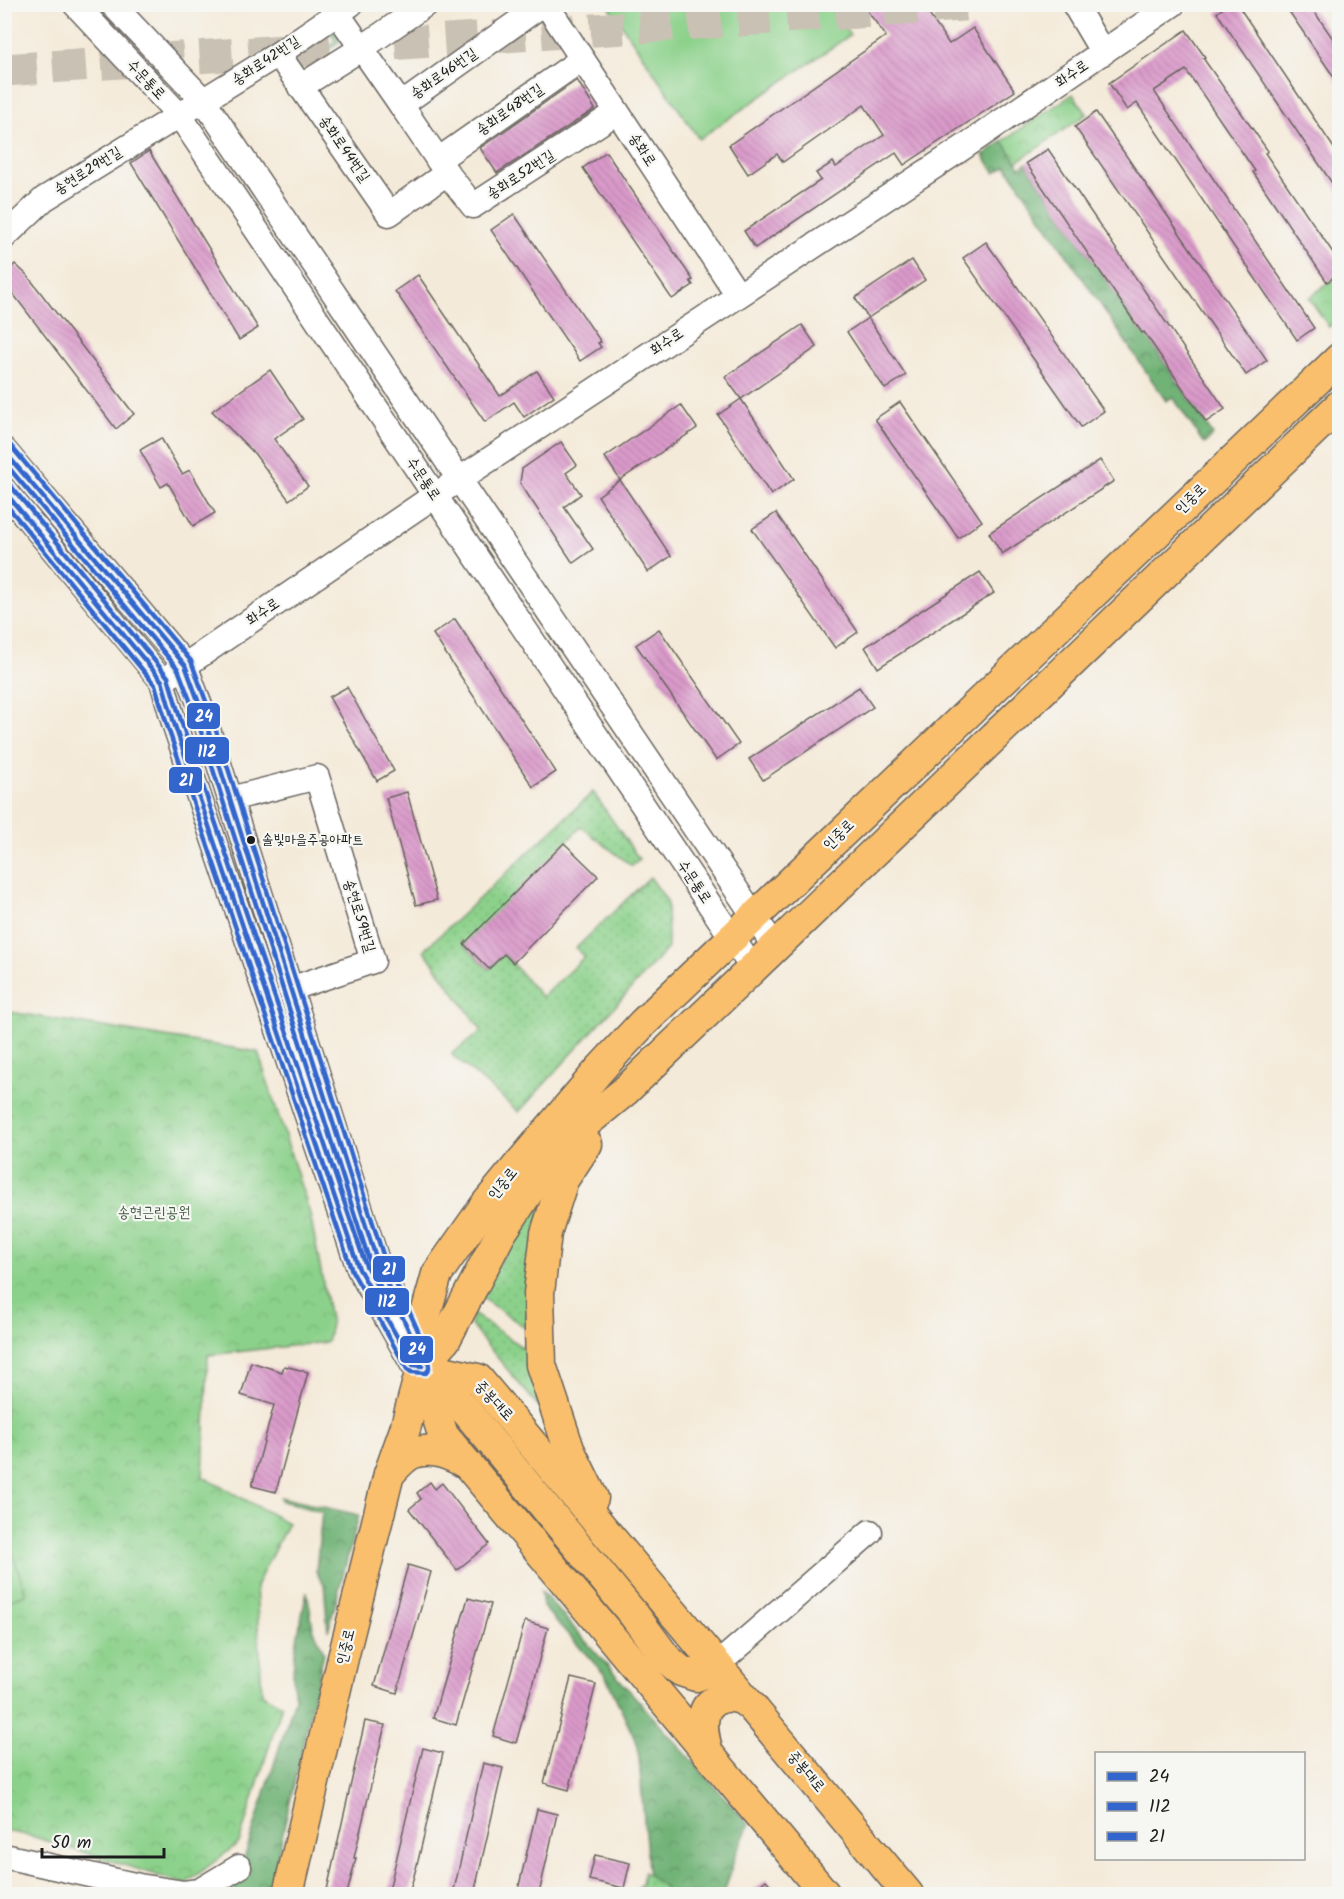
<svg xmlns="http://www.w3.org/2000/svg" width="1344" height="1899" font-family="Kalam,'Poor Story',sans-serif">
<defs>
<pattern id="grass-dots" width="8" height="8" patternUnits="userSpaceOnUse" patternTransform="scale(1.5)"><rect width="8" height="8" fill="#8cd18b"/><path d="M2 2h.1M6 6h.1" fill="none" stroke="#78b377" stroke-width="1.8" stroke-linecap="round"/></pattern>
<pattern id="forest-crowns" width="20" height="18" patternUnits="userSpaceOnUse" patternTransform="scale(1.5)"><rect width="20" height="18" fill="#71b377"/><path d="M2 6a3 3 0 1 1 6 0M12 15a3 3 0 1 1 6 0" fill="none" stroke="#5c9161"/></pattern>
<pattern id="park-crowns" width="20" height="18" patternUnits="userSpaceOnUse" patternTransform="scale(1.5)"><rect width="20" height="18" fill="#8cd18b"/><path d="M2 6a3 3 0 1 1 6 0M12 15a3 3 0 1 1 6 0" fill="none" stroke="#78b377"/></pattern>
<pattern id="building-back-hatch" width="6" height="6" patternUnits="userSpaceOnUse" patternTransform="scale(1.5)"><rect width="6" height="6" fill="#da9aca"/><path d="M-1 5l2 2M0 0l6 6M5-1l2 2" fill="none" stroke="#ba84ad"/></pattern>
</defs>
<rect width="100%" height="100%" fill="#f6f6f2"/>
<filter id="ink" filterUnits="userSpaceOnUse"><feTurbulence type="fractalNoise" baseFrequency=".0167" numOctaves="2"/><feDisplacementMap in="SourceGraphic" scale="12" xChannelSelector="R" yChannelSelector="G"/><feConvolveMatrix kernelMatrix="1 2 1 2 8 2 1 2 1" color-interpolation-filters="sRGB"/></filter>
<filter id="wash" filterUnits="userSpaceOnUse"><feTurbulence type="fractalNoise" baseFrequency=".008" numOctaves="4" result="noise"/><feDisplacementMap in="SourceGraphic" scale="24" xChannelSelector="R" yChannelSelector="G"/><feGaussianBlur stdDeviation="1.35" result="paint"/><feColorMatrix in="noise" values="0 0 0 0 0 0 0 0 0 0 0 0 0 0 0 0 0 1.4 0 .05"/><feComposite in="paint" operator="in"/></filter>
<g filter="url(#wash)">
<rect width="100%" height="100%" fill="#f4ead9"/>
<g fill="url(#grass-dots)" stroke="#547654" stroke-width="1.5">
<path d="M593 792 639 859 632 866 581 827 464 945 489 969 504 954 542 997 584 957 576 948 650 877 667 901 668 948 519 1112 451 1054 482 1031 424 950Z"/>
<path d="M540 1198 541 1201 526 1328 479 1296Z"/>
<path d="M472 1313 529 1352 543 1412 476 1332 471 1325Z"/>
</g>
<g fill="url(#forest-crowns)" stroke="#46684a" stroke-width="1.5">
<path d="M332 28 345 37 314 62 293 71V54L300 64 335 41 329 30Z"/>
<path d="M1003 141 1020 167 1026 163 1142 333 1164 318 1170 329 1151 342 1213 435 1204 444 1173 397 1166 401 1006 166 995 173 983 155Z"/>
<path d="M280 1497 359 1515 328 1631 324 1584 316 1571 322 1512 282 1501Z"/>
<path d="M307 1591 313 1628 324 1652 269 1894H233L295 1698C288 1666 301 1623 307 1591Z"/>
<path d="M541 1591 749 1825 735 1856 724 1894H650L638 1746 605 1675 543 1607Z"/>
</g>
<g fill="url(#park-crowns)" stroke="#547654" stroke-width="1.5">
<path d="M1073 94 1087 114 1017 162 1003 141Z"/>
<path d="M1339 275V317L1329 327 1309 298Z"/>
<path d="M4 1011 258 1052 310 1214 331 1324 327 1342 208 1355 203 1477 288 1523 256 1586 262 1694 282 1705 239 1843 185 1884 31 1836 5 1831Z"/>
<path d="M644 1872 665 1887V1894H631L642 1884Z"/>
</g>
<g fill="#8cd18b" stroke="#547654" stroke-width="1.5">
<path d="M608 5H829L850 35 699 139Z"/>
<path d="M4 1528 26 1594 5 1601H4Z"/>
</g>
<g id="blocks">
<g fill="url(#building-back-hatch)">
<path d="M862 4H922L949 44 973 28 1015 91 904 165 896 153 755 248 744 231 821 180 816 173 833 162 836 167 884 135 864 105 783 162 777 154 748 174 729 145 886 36Z"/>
<path d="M1228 4H1237L1340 157V195L1217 13Z"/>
<path d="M1284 4H1309L1340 49V86Z"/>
<path d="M1186 30 1205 57 1203 58 1268 151 1265 153 1340 263V273L1327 282 1253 172 1255 171 1186 70 1154 91 1314 328 1297 340 1137 103 1127 110 1109 83Z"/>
<path d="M577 80 595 109 497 173 480 148Z"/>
<path d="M1096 112 1267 360 1246 375 1075 127Z"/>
<path d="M1048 149 1225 409 1206 422 1144 332 1142 333 1026 163Z"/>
<path d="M149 151 258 328 239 340 131 163Z"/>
<path d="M606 152 693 280 690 281 693 285 672 299 583 168Z"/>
<path d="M514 214 601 342 598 343 601 347 580 361 491 230Z"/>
<path d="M986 242 1104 411 1081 427 963 258Z"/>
<path d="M912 260 925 280 868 318 855 298Z"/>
<path d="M15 264 27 275 134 414 116 429 11 291 4 286V275Z"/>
<path d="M418 275 500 396 537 371 554 396 524 417 514 402 485 422 395 291Z"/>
<path d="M868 318 906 375 885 389 847 332Z"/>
<path d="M802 325 817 347 741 399 725 377Z"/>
<path d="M270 370 303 419 274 439 308 486 289 500 254 453 212 411Z"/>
<path d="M741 399 794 479 771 495 718 415Z"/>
<path d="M900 402 982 521 958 538 875 419Z"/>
<path d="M681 405 697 428 620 480 605 457Z"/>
<path d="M161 438 182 474 190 470 215 513 193 526 168 483 161 487 140 450Z"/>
<path d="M561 442 577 465 566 473 581 494 564 507 593 549 573 563 520 483 522 469Z"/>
<path d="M1100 460 1114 481 1002 554 989 533Z"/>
<path d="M620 480 671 556 648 572 598 496Z"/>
<path d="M776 513 858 632 835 648 752 529Z"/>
<path d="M980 572 994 593 878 668 865 647Z"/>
<path d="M455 619 556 772 533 787 433 634Z"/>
<path d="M659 629 739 744 716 760 636 645Z"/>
<path d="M347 687 394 771 377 781 329 697Z"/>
<path d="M859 687 873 707 763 780 749 759Z"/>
<path d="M407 792 437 900 416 905 386 798Z"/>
<path d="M564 843 598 876 513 963 504 954 489 969 464 944Z"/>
<path d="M251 1362 282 1372 284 1366 308 1372 276 1492 252 1486 274 1405 241 1395Z"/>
<path d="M430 1482 435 1489 442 1483 489 1544 457 1570 409 1509 421 1499 417 1493Z"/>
<path d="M408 1565 431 1572 397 1693 374 1686Z"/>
<path d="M468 1598 491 1604 456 1725 433 1718Z"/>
<path d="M525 1621 548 1628 516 1743 493 1736Z"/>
<path d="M571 1678 596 1684 569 1790 544 1783Z"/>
<path d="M365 1721 385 1725 354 1858H356L347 1894H326Z"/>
<path d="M423 1748 443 1753 418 1861 409 1894H388Z"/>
<path d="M483 1763 503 1768 474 1894H453Z"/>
<path d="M537 1809 557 1814 539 1894H517Z"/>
<path d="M595 1855 630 1863 624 1888 589 1880Z"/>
<path d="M766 1880 779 1894H749Z"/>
</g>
</g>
</g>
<g filter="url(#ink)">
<use href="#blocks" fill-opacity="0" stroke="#68645e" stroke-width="1.5"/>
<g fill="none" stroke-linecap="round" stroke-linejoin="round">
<path stroke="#c9c1b3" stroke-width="33" stroke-dasharray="33 16" stroke-linecap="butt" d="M4 70 976 4"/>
<defs>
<g id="minor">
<path d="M75 4 180 116 753 969"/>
<path d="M112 4 204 101 775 947"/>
<path d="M543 4 401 105 447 173 473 206 617 112"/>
<path d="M546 4 738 295"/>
<path d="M1074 4 1103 53"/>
<path d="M338 14 401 105"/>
<path d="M278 54 389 214 447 173"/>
<path d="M300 87 362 48 426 4"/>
<path d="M438 160 582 59"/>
<path d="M4 237 44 199 278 54 351 4"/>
<path d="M4 450 185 665 203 714 378 1264 414 1342 422 1366 413 1365 359 1269 174 723 162 681 4 490"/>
<path d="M171 675 434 496 964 147 1173 4"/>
<path d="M230 799 317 777 373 961 290 989"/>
<path d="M717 1665 870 1532"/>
<path d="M4 1856 139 1886 184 1893 199 1891 239 1867"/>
</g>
<g id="major">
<path d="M587 1144 563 1180 546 1233 539 1293 541 1365 569 1449 593 1498"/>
<path d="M422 1366 445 1340 501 1233 540 1174 575 1132 625 1091 1340 405"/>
<path d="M422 1366 478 1379 908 1894"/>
<path d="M422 1366 443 1435 825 1894"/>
<path d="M424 1368 461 1405 634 1615 666 1658 681 1671 696 1676 710 1671 717 1665"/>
<path d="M389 1474C395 1468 403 1458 411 1454 431 1446 449 1454 467 1464"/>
<path d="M708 1753C705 1741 701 1729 704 1716 706 1701 724 1694 737 1698 743 1699 748 1704 753 1708"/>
<path d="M288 1894 343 1658 389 1474 405 1429 422 1366V1328L437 1274 487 1203 516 1168 601 1068 643 1023 1340 358"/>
</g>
</defs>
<use href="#minor" stroke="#68645e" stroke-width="27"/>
<use href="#major" stroke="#68645e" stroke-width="33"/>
<use href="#minor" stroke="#fff" stroke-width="24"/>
<use href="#major" stroke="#f9bf6d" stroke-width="30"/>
<defs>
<path id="bus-1" d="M4 451 185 665 203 714 378 1264 414 1342 422 1366 413 1365 359 1269 174 723 162 681 4 491"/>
<path id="bus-2" d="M4 462 178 669 196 716 371 1266 392 1313 366 1266 181 721 168 677 10 485"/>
<path id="bus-3" d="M4 502 155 685 167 725 352 1271 407 1369 411 1372 426 1373 429 1369C430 1348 395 1283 385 1261L210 712 191 661 10 445"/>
</defs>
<use href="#bus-1" stroke="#f6f6f2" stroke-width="9"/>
<use href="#bus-2" stroke="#f6f6f2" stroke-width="9"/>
<use href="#bus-3" stroke="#f6f6f2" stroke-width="9"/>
<use href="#bus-1" stroke="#36c" stroke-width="4.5"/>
<use href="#bus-2" stroke="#36c" stroke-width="4.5"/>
<use href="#bus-3" stroke="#36c" stroke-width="4.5"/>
</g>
</g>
<circle fill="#1c1c1c" stroke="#f6f6f2" stroke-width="2" cx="251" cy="840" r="5"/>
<g text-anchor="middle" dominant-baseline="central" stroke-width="4.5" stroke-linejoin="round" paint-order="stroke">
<g font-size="14" fill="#1c1c1c" stroke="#f6f6f2" text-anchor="start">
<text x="262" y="840">솔빛마을주공아파트</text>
</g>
<g font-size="15" fill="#1c1c1c" stroke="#f6f6f2">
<text transform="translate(266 61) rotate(-33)">송화로42번길</text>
<text transform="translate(444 74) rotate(-35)">송화로46번길</text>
<text transform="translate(1072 74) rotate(-34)">화수로</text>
<text transform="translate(146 80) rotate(47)">수문통로</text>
<text transform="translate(510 110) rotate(-35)">송화로48번길</text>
<text transform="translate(344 149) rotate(55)">송화로44번길</text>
<text transform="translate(642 150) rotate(57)">송화로</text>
<text transform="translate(88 171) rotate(-32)">송현로29번길</text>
<text transform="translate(521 175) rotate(-33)">송화로52번길</text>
<text transform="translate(667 342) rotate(-34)">화수로</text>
<text transform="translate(423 479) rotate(56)">수문통로</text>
<text transform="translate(1191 499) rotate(-44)">인중로</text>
<text transform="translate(263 612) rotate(-34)">화수로</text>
<text transform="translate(839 835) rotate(-44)">인중로</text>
<text transform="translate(694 882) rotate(56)">수문통로</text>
<text transform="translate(359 916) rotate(73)">송현로59번길</text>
<text transform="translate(503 1184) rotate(-51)">인중로</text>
<text transform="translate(494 1401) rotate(47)">중봉대로</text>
<text transform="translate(346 1647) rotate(-76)">인중로</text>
<text transform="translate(806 1772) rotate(50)">중봉대로</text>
</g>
<g font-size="15" fill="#435b43" stroke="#f6f6f2">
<text x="154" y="1213">송현근린공원</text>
</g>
</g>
<g stroke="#f6f6f2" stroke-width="2">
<rect x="186" y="702" width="35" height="28" rx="6" fill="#36c"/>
<rect x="184" y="736" width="46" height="29" rx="6" fill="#36c"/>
<rect x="168" y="766" width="35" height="28" rx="6" fill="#36c"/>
<rect x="372" y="1255" width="34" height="28" rx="6" fill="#36c"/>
<rect x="364" y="1287" width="46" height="29" rx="6" fill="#36c"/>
<rect x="399" y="1335" width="35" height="29" rx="6" fill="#36c"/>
</g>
<g font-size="16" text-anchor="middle" font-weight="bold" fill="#fff">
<text x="204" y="722">24</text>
<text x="207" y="757">112</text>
<text x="186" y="786">21</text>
<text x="389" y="1275">21</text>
<text x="387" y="1307">112</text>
<text x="417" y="1355">24</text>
</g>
<rect width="1344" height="1899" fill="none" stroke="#f6f6f2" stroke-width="24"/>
<rect x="1095" y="1752" width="210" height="108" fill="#f6f6f2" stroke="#9f9f9c" stroke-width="1.5"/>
<rect x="1107" y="1772" width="30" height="9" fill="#3366cc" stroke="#9f9f9c" stroke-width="1.5"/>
<text x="1149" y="1782" font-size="18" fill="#1c1c1c">24</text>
<rect x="1107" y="1802" width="30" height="9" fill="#3366cc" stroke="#9f9f9c" stroke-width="1.5"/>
<text x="1149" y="1812" font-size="18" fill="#1c1c1c">112</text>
<rect x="1107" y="1832" width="30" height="9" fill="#3366cc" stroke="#9f9f9c" stroke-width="1.5"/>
<text x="1149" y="1842" font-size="18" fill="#1c1c1c">21</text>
<path d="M42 1848v9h122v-9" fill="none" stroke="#1c1c1c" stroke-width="3"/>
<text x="51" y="1848" font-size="18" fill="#1c1c1c" stroke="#f6f6f2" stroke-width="4.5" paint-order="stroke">50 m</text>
</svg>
